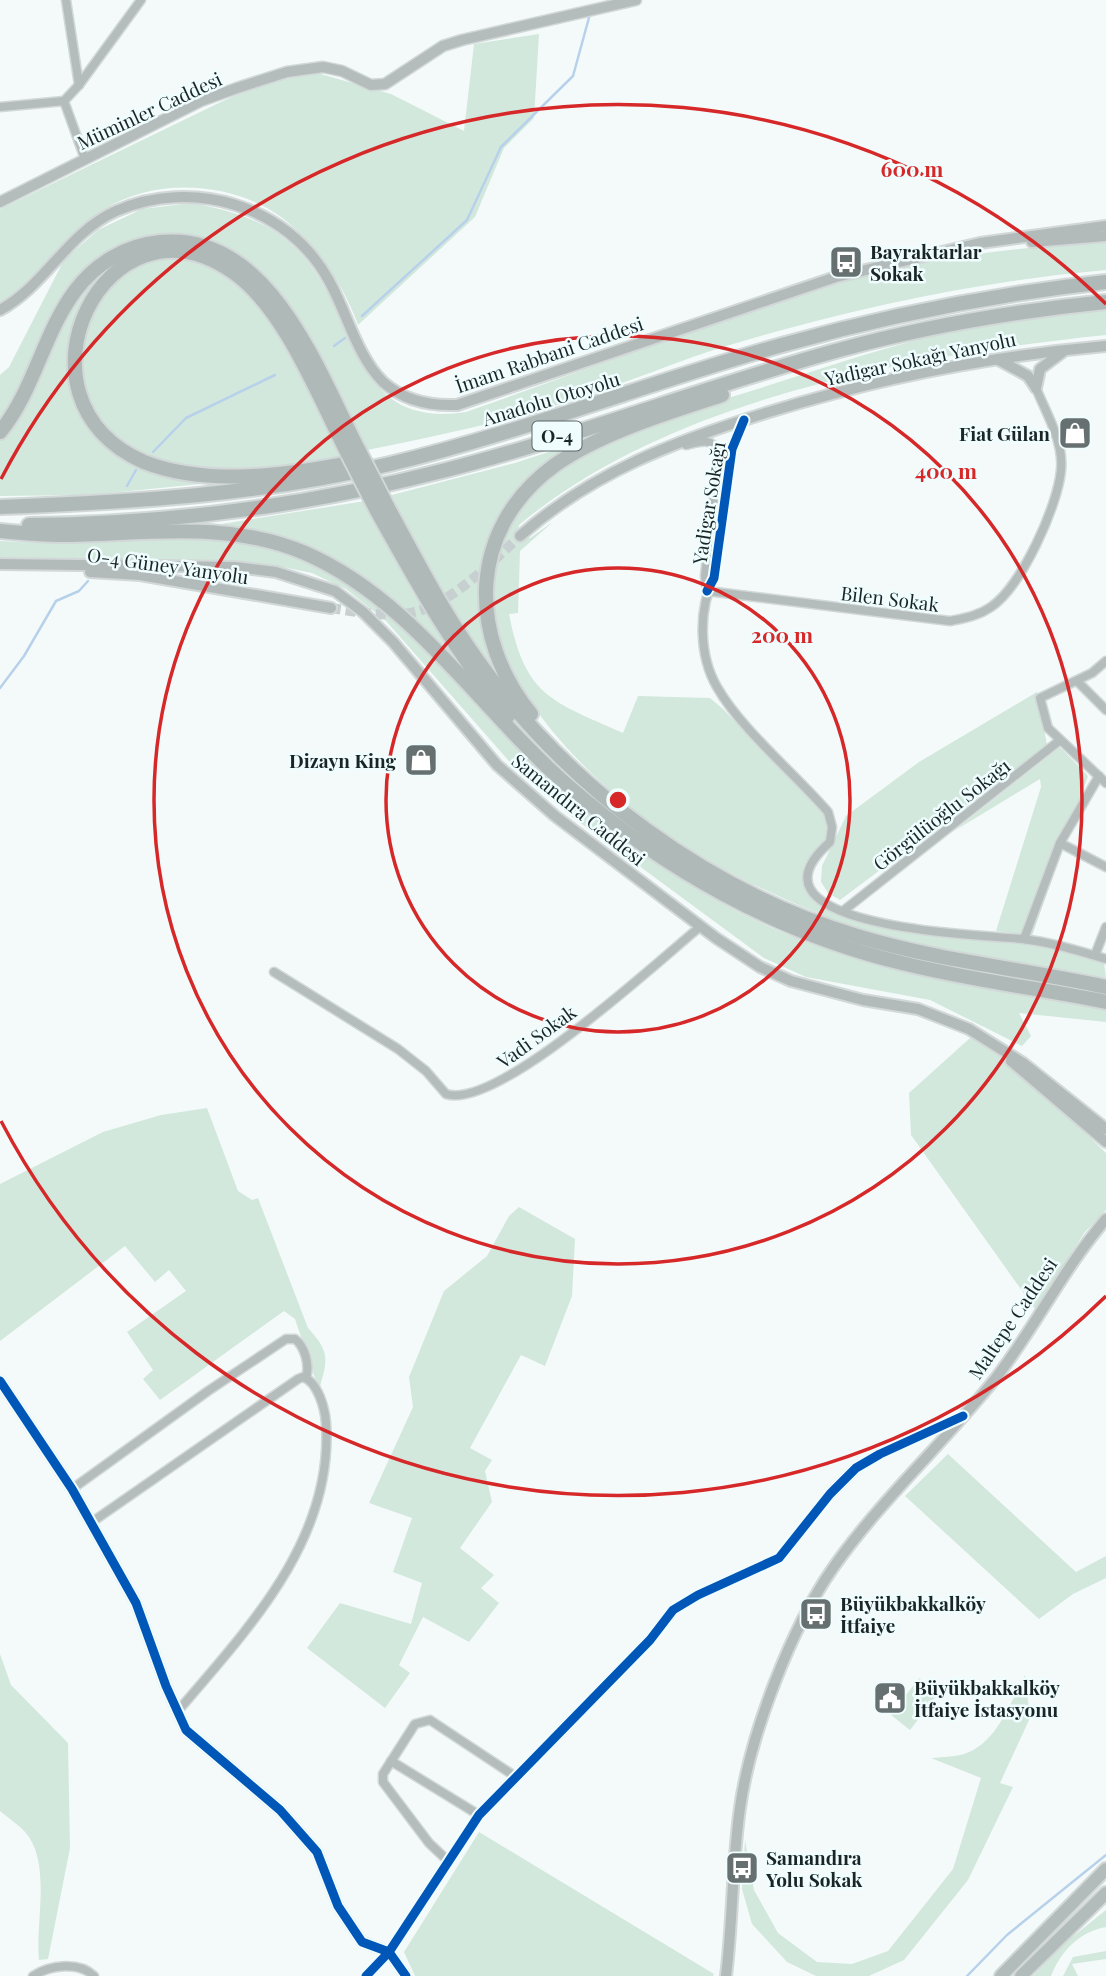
<svg xmlns="http://www.w3.org/2000/svg" width="1106" height="1976" font-family="'Playfair Display',serif">
<rect width="100%" height="100%" fill="#f4fafa"/>
<g fill="#d2e8dc">
<path d="M539 34 534 118 504 148 475 217 358 325C343 282 308 231 267 208 217 181 151 180 103 210 62 234 40 281 0 303V209L258 84 317 73 391 94 464 131 474 44Z"/>
<path d="M191 203C229 210 264 219 293 246 360 306 345 431 466 412 588 369 710 323 833 285 921 258 1015 247 1106 242V270C980 281 853 308 733 344 679 360 627 383 573 400 505 422 437 436 367 450 351 421 335 391 318 361 287 305 254 244 183 236 151 233 119 244 93 263L10 410 0 419V375L9 367 64 260 98 230 142 209Z"/>
<path d="M157 246C269 240 311 369 353 452 344 441 336 421 328 407 304 360 282 302 238 270 105 173 0 395 131 463 166 478 204 479 241 480L89 495 0 496C0 480 0 457 0 442 3 432 23 410 29 397 61 330 73 262 157 246Z"/>
<path d="M186 258C209 265 229 274 247 290 286 326 319 411 343 459 276 467 187 487 126 448 109 437 94 415 81 401V313C124 272 124 260 186 258Z"/>
<path d="M1106 310V335C913 355 671 398 519 525L518 531 525 538H530L554 521 520 551 518 613 509 614C525 697 552 701 623 733L638 696 710 698 723 709 825 814C827 822 831 832 827 840 818 855 796 859 805 884 823 938 978 935 1025 944 1052 948 1078 956 1104 962L1106 978C1036 963 958 956 886 936 848 926 810 911 774 894 678 852 583 782 525 694 482 629 481 538 543 482 595 436 683 412 748 392 815 371 882 347 950 332 1001 321 1054 315 1106 310Z"/>
<path d="M576 443C568 451 555 456 545 463 497 502 474 560 481 621 483 639 497 664 497 676L436 583 388 496 515 463Z"/>
<path d="M365 501 412 591 459 664 414 621 276 538 215 525Z"/>
<path d="M196 536C242 537 281 549 323 569 333 574 346 578 356 585 392 613 423 649 454 681 516 745 582 814 658 864 690 885 724 906 759 922 864 971 979 986 1092 1006L1106 1010V1022L1019 1013 1031 1036 1022 1046 930 1000 806 977 764 958 570 815 515 768 386 621 346 589 312 573 268 564 0 557V541L40 543Z"/>
<path d="M1037 692 1047 745 840 900 828 893 821 882 822 866 846 816 919 762Z"/>
<path d="M1060 747 1088 776 1032 936 996 931 1041 787 1040 779 954 831Z"/>
<path d="M970 1038 1004 1055 1106 1153V1210L1085 1232 1035 1309 911 1135 909 1093Z"/>
<path d="M207 1108 238 1191 252 1200 258 1198 308 1328C330 1352 328 1359 319 1390L295 1319 284 1311 160 1400 143 1379 153 1370 127 1332 186 1291 169 1270 155 1282 125 1246 0 1341V1184L103 1132 161 1115Z"/>
<path d="M519 1207 575 1239 572 1296 545 1366 521 1355 470 1448 492 1460 485 1471 492 1502 460 1548 494 1575 481 1588 499 1603 469 1642 423 1617 399 1665 410 1673 385 1708 307 1648 340 1603 411 1624 422 1583 393 1572 412 1518 369 1503 413 1407 409 1377 444 1291 487 1256 509 1216Z"/>
<path d="M948 1454 1076 1572 1106 1556V1578L1073 1594 1039 1619 905 1496Z"/>
<path d="M0 1654 11 1685 68 1743 70 1848 48 1959 39 1960C35 1924 52 1862 25 1832 18 1824 8 1818 0 1811Z"/>
<path d="M1025 1675 1030 1718 1000 1783 1013 1787 968 1880 904 1960 869 1976H816L787 1962 752 1924 742 1889 745 1840 754 1890 778 1933 817 1962 852 1964 888 1951 953 1869 981 1778 931 1758C942 1757 954 1757 964 1754 997 1743 1010 1703 1025 1675Z"/>
<path d="M919 1678 939 1692 910 1730 891 1715Z"/>
<path d="M479 1832 714 1974 713 1976H415L404 1952Z"/>
<path d="M1106 1910V1927C1079 1932 1061 1951 1051 1976H1033L1066 1942Z"/>
<path d="M1106 1951V1959L1072 1964 1078 1976H1063L1073 1957Z"/>
</g>
<g fill="none" stroke-linecap="round" stroke-linejoin="round">
<g stroke="#b8d1eb" stroke-width="2.5">
<path d="M362 316 467 220 501 147 573 76 590 14"/>
<path d="M334 346 345 338"/>
<path d="M153 452 186 418 275 375"/>
<path d="M127 486 136 470"/>
<path d="M0 688 24 656 56 601 79 591 88 581"/>
<path d="M967 1976 1007 1935 1106 1855"/>
</g>
<path stroke="#c8cfd0" stroke-width="10" stroke-dasharray="10 5" stroke-linecap="butt" d="M331 608C358 612 392 619 419 611 457 598 491 563 520 536"/>
<defs>
<g id="minor">
<path d="M66 0 79 85"/>
<path d="M64 101 79 85 141 0"/>
<path d="M0 107 64 101 85 159"/>
<path d="M744 420 732 449 714 578C698 610 699 656 717 687 740 728 796 775 828 812L832 827 830 842C732 928 981 935 1022 939 1050 942 1079 951 1106 959"/>
<path d="M686 445C701 441 712 437 719 453L705 576 707 591"/>
<path d="M707 591 950 621C965 618 978 616 991 607 1021 587 1058 506 1061 470 1064 442 1046 413 1036 388"/>
<path d="M1106 661 1092 673 1040 698 1048 728 1106 783"/>
<path d="M1077 681 1106 710"/>
<path d="M1060 843 1099 776"/>
<path d="M843 911 1059 741"/>
<path d="M1024 939 1060 843 1106 867"/>
<path d="M1095 955 1106 927"/>
<path d="M274 972 398 1049 426 1071 446 1094C497 1111 658 961 701 926"/>
<path d="M72 1489 208 1391 286 1339H295C305 1347 310 1365 306 1378"/>
<path d="M92 1522 298 1379 303 1377C318 1382 325 1409 326 1423 334 1539 248 1629 177 1712"/>
<path d="M391 1761 479 1815"/>
<path d="M447 1860 429 1843 383 1782V1774L415 1724 430 1720 516 1777"/>
<path d="M33 1976C50 1965 79 1961 94 1976"/>
<path d="M366 1976 389 1952 479 1815 650 1640 673 1610 698 1595 779 1558 830 1494 856 1468 880 1454 961 1417"/>
</g>
<g id="tertiary">
<path d="M0 202 201 101 237 88 287 72 323 67 342 71 371 85 385 84 443 46 462 40 636 0"/>
<path d="M0 1381 72 1489 136 1603 166 1686 186 1730 280 1810 317 1852 338 1906 362 1942 389 1952 406 1976"/>
</g>
<g id="secondary">
<path d="M1032 242 1106 236"/>
<path d="M0 310C46 285 67 233 116 211 192 178 287 205 328 279 347 312 356 355 383 382 404 401 430 406 457 405L836 277 980 243 1106 226"/>
<path d="M997 359 1028 376 1036 388"/>
<path d="M1036 388 1040 369 1064 351"/>
<path d="M520 536C592 472 678 440 769 412 879 378 991 356 1106 346"/>
<path d="M0 564 235 567 276 572 335 591 363 612 393 642 497 765 555 816 716 938 760 967 791 981 863 1000 918 1009 969 1029 1023 1063 1106 1129"/>
<path d="M90 572 140 575 331 608"/>
<path d="M1011 1061 1106 1142"/>
<path d="M726 1976C733 1920 732 1863 740 1808 750 1735 791 1628 833 1568 879 1502 944 1443 995 1379 1035 1328 1063 1269 1106 1219"/>
</g>
<g id="trunk">
<path d="M1001 1976 1106 1869"/>
<path d="M1021 1976 1106 1893"/>
</g>
<g id="motorway">
<path d="M0 432C34 391 43 334 75 291 95 264 126 245 160 242 270 231 318 372 359 451"/>
<path d="M348 454C319 398 285 308 233 272 106 183 0 399 144 462 208 487 288 475 354 462"/>
<path d="M387 506C416 559 443 613 478 661 569 788 707 891 857 936 939 961 1023 969 1106 987"/>
<path d="M0 507C131 502 261 495 390 464 523 432 650 382 782 345 889 315 996 294 1106 282"/>
<path d="M376 509C416 581 455 652 508 716"/>
<path d="M29 525C170 524 310 505 446 470 579 436 707 386 839 350 926 326 1016 311 1106 302"/>
<path d="M0 531C21 533 42 535 63 535 144 534 228 520 305 553 413 600 480 709 567 785 663 869 778 933 902 963 969 980 1038 988 1106 1002"/>
<path d="M531 714C467 635 468 528 555 465 600 433 670 412 722 395"/>
</g>
</defs>
<use href="#minor" stroke="#d2d7d7" stroke-width="11"/>
<use href="#tertiary" stroke="#d2d7d7" stroke-width="13"/>
<use href="#secondary" stroke="#d2d7d7" stroke-width="14"/>
<use href="#trunk" stroke="#d2d7d7" stroke-width="16"/>
<use href="#motorway" stroke="#d2d7d7" stroke-width="18"/>
<use href="#minor" stroke="#b4bdbb" stroke-width="8"/>
<use href="#tertiary" stroke="#b4bdbb" stroke-width="10"/>
<use href="#secondary" stroke="#b3bbba" stroke-width="10"/>
<use href="#trunk" stroke="#b2bcbb" stroke-width="12"/>
<use href="#motorway" stroke="#afb9b8" stroke-width="14"/>
<defs>
<g id="motorway-bridge">
<path d="M359 451 387 506"/>
<path d="M348 454 376 509"/>
</g>
</defs>
<use href="#motorway-bridge" stroke="#d2d7d7" stroke-width="18" stroke-linecap="butt"/>
<use href="#motorway-bridge" stroke="#afb9b8" stroke-width="14"/>
<defs>
<g id="cycleway">
<path d="M707 591 714 578 732 449 744 420"/>
<path d="M0 1381 72 1489 136 1603 166 1686 186 1730 280 1810 317 1852 338 1906 362 1942 389 1952 406 1976"/>
<path d="M366 1976 389 1952 479 1815 650 1640 673 1610 698 1595 779 1558 830 1494 856 1468 880 1454 963 1416"/>
</g>
</defs>
<use href="#cycleway" stroke="#f0fdfe" stroke-width="13"/>
<use href="#cycleway" stroke="#0057b8" stroke-width="9"/>
</g>
<g fill="none" stroke="#d62828" stroke-width="3.5">
<circle cx="618" cy="800" r="232"/>
<circle cx="618" cy="800" r="464"/>
<path d="M1106 1296A696 696 0 0 1 1 1121M1 479A696 696 0 0 1 1106 304"/>
</g>
<defs>
<symbol id="bus-square" viewBox="-11 -11 22 22"><rect x="-9" y="-9" width="18" height="18" rx="4" fill="#667071" stroke="#f0fdfe"/><path d="M-5-6H5V4H4V6H2V4H-2V6H-4V4H-5ZM-3.5-4V0h7V-4ZM-3.5 1.2v1.5H-2V1.2ZM2 1.2v1.5H3.5V1.2Z" fill="#fff"/></symbol>
<symbol id="shop-square" viewBox="-11 -11 22 22"><rect x="-9" y="-9" width="18" height="18" rx="4" fill="#667071" stroke="#f0fdfe"/><path d="M-5-2.5h2.3a2.7 3.5 0 0 1 5.4 0H5L5.5 6h-11ZM-1.5-2.5h3a1.5 2.3 0 0 0-3 0Z" fill="#fff"/></symbol>
<symbol id="civic-square" viewBox="-11 -11 22 22"><rect x="-9" y="-9" width="18" height="18" rx="4" fill="#667071" stroke="#f0fdfe"/><path d="M-.6-6.5H3V-4.5H.6V-3L4-1V1h2V6H-6V1h2V-1L-.6-3ZM-1.2 2.5V6h2.4V2.5Z" fill="#fff"/></symbol>
</defs>
<g fill-rule="evenodd">
<use href="#bus-square" x="827" y="243" width="38" height="38"/>
<use href="#shop-square" x="1056" y="414" width="38" height="38"/>
<use href="#shop-square" x="402" y="741" width="38" height="38"/>
<use href="#bus-square" x="797" y="1595" width="38" height="38"/>
<use href="#civic-square" x="871" y="1679" width="38" height="38"/>
<use href="#bus-square" x="723" y="1849" width="38" height="38"/>
</g>
<g text-anchor="middle" dominant-baseline="central" stroke-width="5" stroke-linejoin="round" paint-order="stroke">
<rect fill="#f0fdfe" stroke="#5a6668" stroke-width="2" x="532.5" y="421.5" width="49" height="29" rx="5"/>
<g font-size="18" font-weight="bold" fill="#192527">
<text x="557" y="436">O-4</text>
</g>
<g font-size="19" fill="#192527" stroke="#f0fdfe">
<text transform="translate(149 110) rotate(-25)">Müminler Caddesi</text>
<text transform="translate(549 354) rotate(-19)">İmam Rabbani Caddesi</text>
<text transform="translate(920 358) rotate(-12)">Yadigar Sokağı Yanyolu</text>
<text transform="translate(551 398) rotate(-17)">Anadolu Otoyolu</text>
<text transform="translate(708 503) rotate(-81)">Yadigar Sokağı</text>
<text transform="translate(168 565) rotate(8)">O-4 Güney Yanyolu</text>
<text transform="translate(890 598) rotate(7)">Bilen Sokak</text>
<text transform="translate(579 809) rotate(39)">Samandıra Caddesi</text>
<text transform="translate(941 814) rotate(-38)">Görgülüoğlu Sokağı</text>
<text transform="translate(536 1036) rotate(-36)">Vadi Sokak</text>
<text transform="translate(1012 1318) rotate(-56)">Maltepe Caddesi</text>
</g>
<g font-size="19" font-weight="bold" fill="#192527" stroke="#f0fdfe" text-anchor="start">
<text x="870" y="251">Bayraktarlar<tspan x="870" dy="22">Sokak</tspan></text>
<text x="1050" y="433" text-anchor="end">Fiat Gülan</text>
<text x="396" y="760" text-anchor="end">Dizayn King</text>
<text x="840" y="1603">Büyükbakkalköy<tspan x="840" dy="22">İtfaiye</tspan></text>
<text x="914" y="1687">Büyükbakkalköy<tspan x="914" dy="22">İtfaiye İstasyonu</tspan></text>
<text x="766" y="1857">Samandıra<tspan x="766" dy="22">Yolu Sokak</tspan></text>
</g>
</g>
<circle cx="618" cy="800" r="10" fill="#d62828" stroke="#f0fdfe" stroke-width="3.5"/>
<g font-size="21" text-anchor="middle" font-weight="bold" fill="#d62828" stroke="#f0fdfe" stroke-width="5" stroke-linejoin="round" paint-order="stroke">
<text x="912" y="177">600 m</text>
<text x="946" y="479">400 m</text>
<text x="782" y="643">200 m</text>
</g>
</svg>
